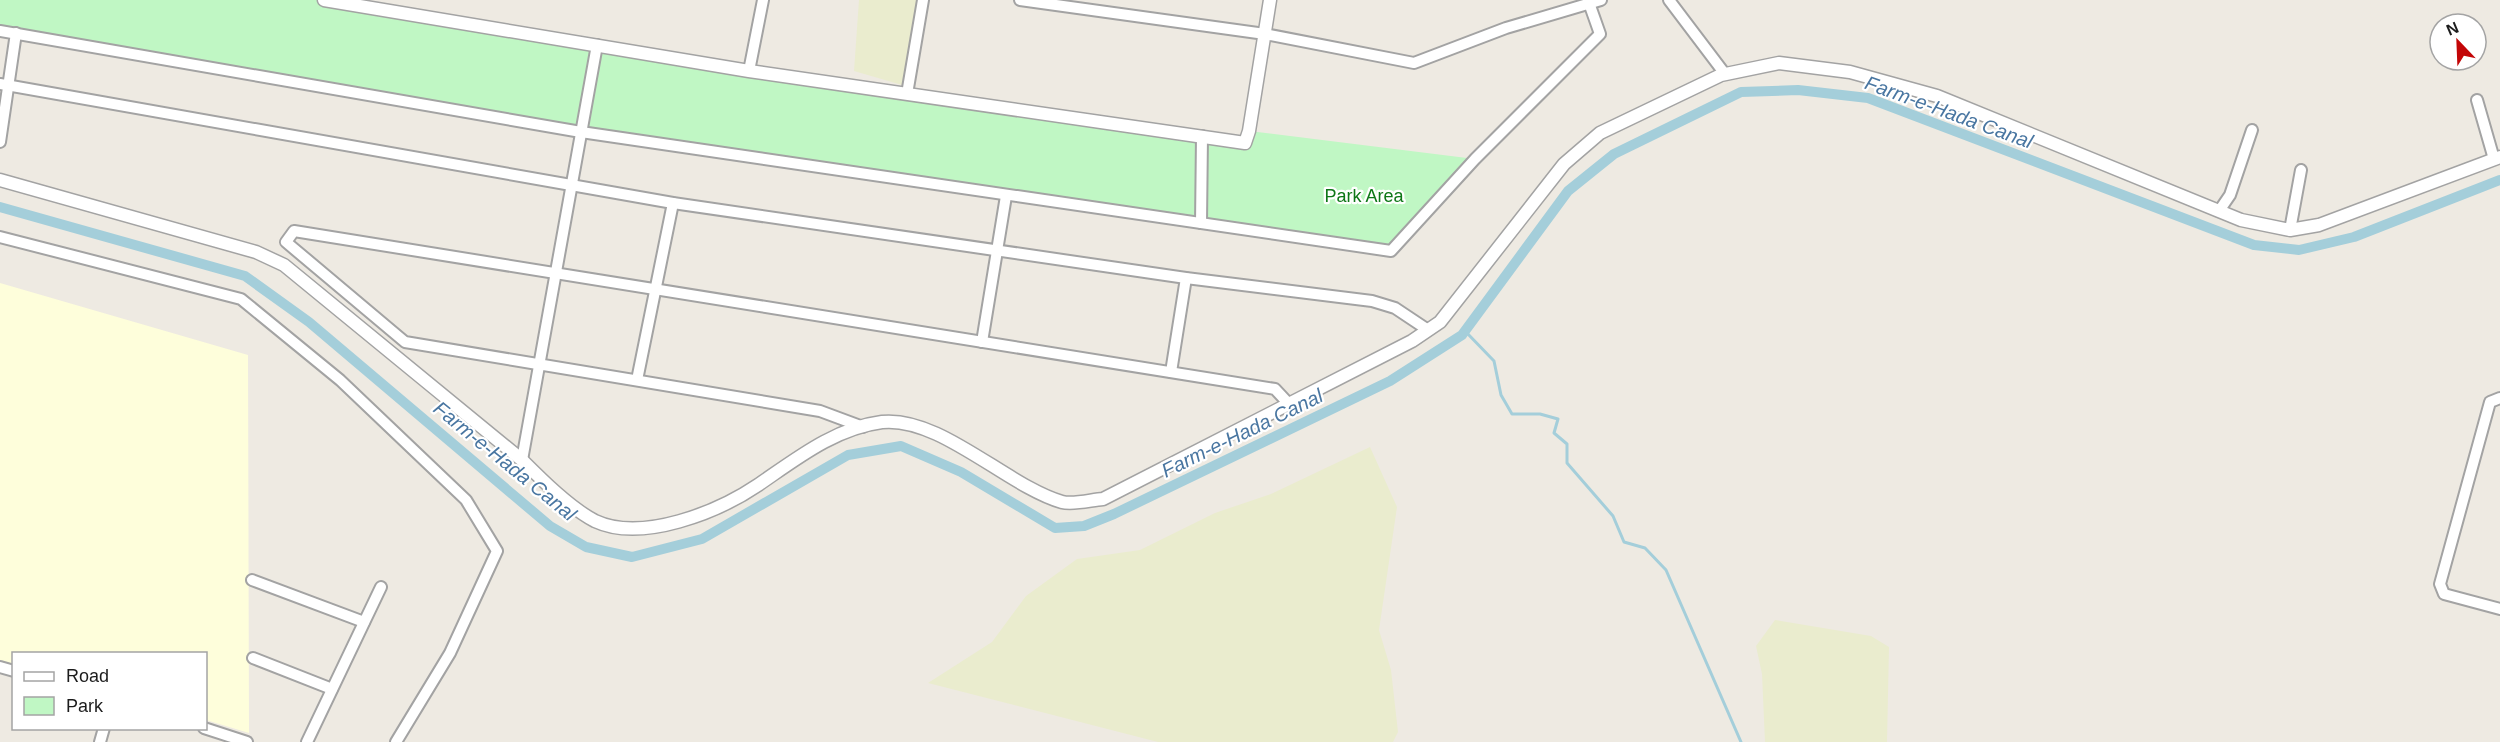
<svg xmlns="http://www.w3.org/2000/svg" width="2500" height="742" font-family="Arial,sans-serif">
<rect width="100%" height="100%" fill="#eeeae2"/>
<path fill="#fefedb" d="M0 283 248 355 249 733 206 720V654H14L13 664 0 660Z"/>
<g fill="#eaecce">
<path d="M859 0H919L909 87 854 71Z"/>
<path d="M1370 447 1397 507 1379 630 1391 670 1398 732 1393 742H1158L928 683 992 642 1026 596 1077 559 1140 550 1215 513 1271 494Z"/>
<path d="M1775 620 1871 636 1889 647 1887 742H1765L1762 674 1756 646Z"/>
</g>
<path fill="#c0f7c4" d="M0 0H324L1245 143 1249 131 1475 159 1391 251 1006 196 0 33Z"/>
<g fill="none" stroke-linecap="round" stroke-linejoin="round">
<path stroke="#a4ceda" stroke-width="3" d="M1465 331 1494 361 1501 395 1512 414H1540L1558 419 1554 433 1567 444V463L1613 516 1624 542 1645 548 1666 570 1741 742"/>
<path stroke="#a4ceda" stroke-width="10" d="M0 207 245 276 309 322 550 526 586 547 632 557 702 539 848 455 901 446 961 472 1055 528 1084 526 1114 514 1390 381 1462 335 1568 191 1614 154 1741 92 1798 90 1868 98 2254 245 2299 250 2354 237 2500 180"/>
<defs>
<g id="minor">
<path d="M1020 0 1265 34 1414 63 1506 28 1601 0"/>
<path d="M1669 0 1725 74"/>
<path d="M0 31 581 132 1391 251 1475 159 1600 34 1588 0"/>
<path d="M749 71 763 0"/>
<path d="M0 84 673 203 1186 278 1372 301 1395 308 1428 330"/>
<path d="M907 94 923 0"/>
<path d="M2477 100 2494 159"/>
<path d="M0 142 16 33"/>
<path d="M2219 211 2230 195 2252 130"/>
<path d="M1201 223 1202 136"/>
<path d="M2290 230 2301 170"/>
<path d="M0 237 241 299 340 380 466 500 497 551 450 653 396 742"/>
<path d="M982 342 1006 196"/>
<path d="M1171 372 1186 278"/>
<path d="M637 380 673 203"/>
<path d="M2500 398 2490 402 2440 584 2444 594 2500 609"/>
<path d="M863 427 820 411 405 342 286 242 294 231 1275 389 1289 404"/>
<path d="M522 460 597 45"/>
<path d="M252 580 364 622"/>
<path d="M253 658 332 689"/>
<path d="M0 667 14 671"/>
<path d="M204 728 247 742"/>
<path d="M100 742 104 728"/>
<path d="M307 742 381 587"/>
</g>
<g id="tertiary">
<path d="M324 0 749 71 1245 143 1249 131 1270 0"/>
<path d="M0 180 256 252 284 265 522 460C542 480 570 508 595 521 642 543 718 512 758 485 796 459 835 428 882 422 940 416 1007 486 1062 502 1073 505 1091 500 1103 499L1412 341 1440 322 1564 164 1600 133 1721 75 1779 63 1850 72 1937 96 2241 220 2290 230 2319 225 2500 157"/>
</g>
</defs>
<use href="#minor" stroke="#a3a3a3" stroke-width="14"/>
<use href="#tertiary" stroke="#a3a3a3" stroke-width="15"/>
<use href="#minor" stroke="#fff" stroke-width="10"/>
<use href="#tertiary" stroke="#fff" stroke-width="12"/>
</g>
<g text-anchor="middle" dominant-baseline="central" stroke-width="4.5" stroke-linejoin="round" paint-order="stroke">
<g font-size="18" fill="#0e7717" stroke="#fff">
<text x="1364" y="196">Park Area</text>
</g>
<g font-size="20" font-style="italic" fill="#4976a1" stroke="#fff">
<text transform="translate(1949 112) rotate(20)">Farm-e-Hada Canal</text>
<text transform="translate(1242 433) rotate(-26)">Farm-e-Hada Canal</text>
<text transform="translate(505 461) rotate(39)">Farm-e-Hada Canal</text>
</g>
</g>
<rect x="12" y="652" width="195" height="78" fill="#ffffff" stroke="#a4a4a4" stroke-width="1.5"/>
<rect x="24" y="672" width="30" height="9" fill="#ffffff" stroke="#a4a4a4" stroke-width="1.5"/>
<text x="66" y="682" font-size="18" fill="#1c1c1c">Road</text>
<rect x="24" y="697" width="30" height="18" fill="#c0f7c4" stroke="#a4a4a4" stroke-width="1.5"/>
<text x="66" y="712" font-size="18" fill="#1c1c1c">Park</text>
<g transform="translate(2458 42) rotate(337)"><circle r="28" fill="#ffffff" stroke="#a4a4a4" stroke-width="1.5"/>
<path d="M0-4.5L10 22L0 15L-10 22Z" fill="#c30607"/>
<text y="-9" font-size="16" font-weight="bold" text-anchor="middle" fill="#1c1c1c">N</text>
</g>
</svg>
